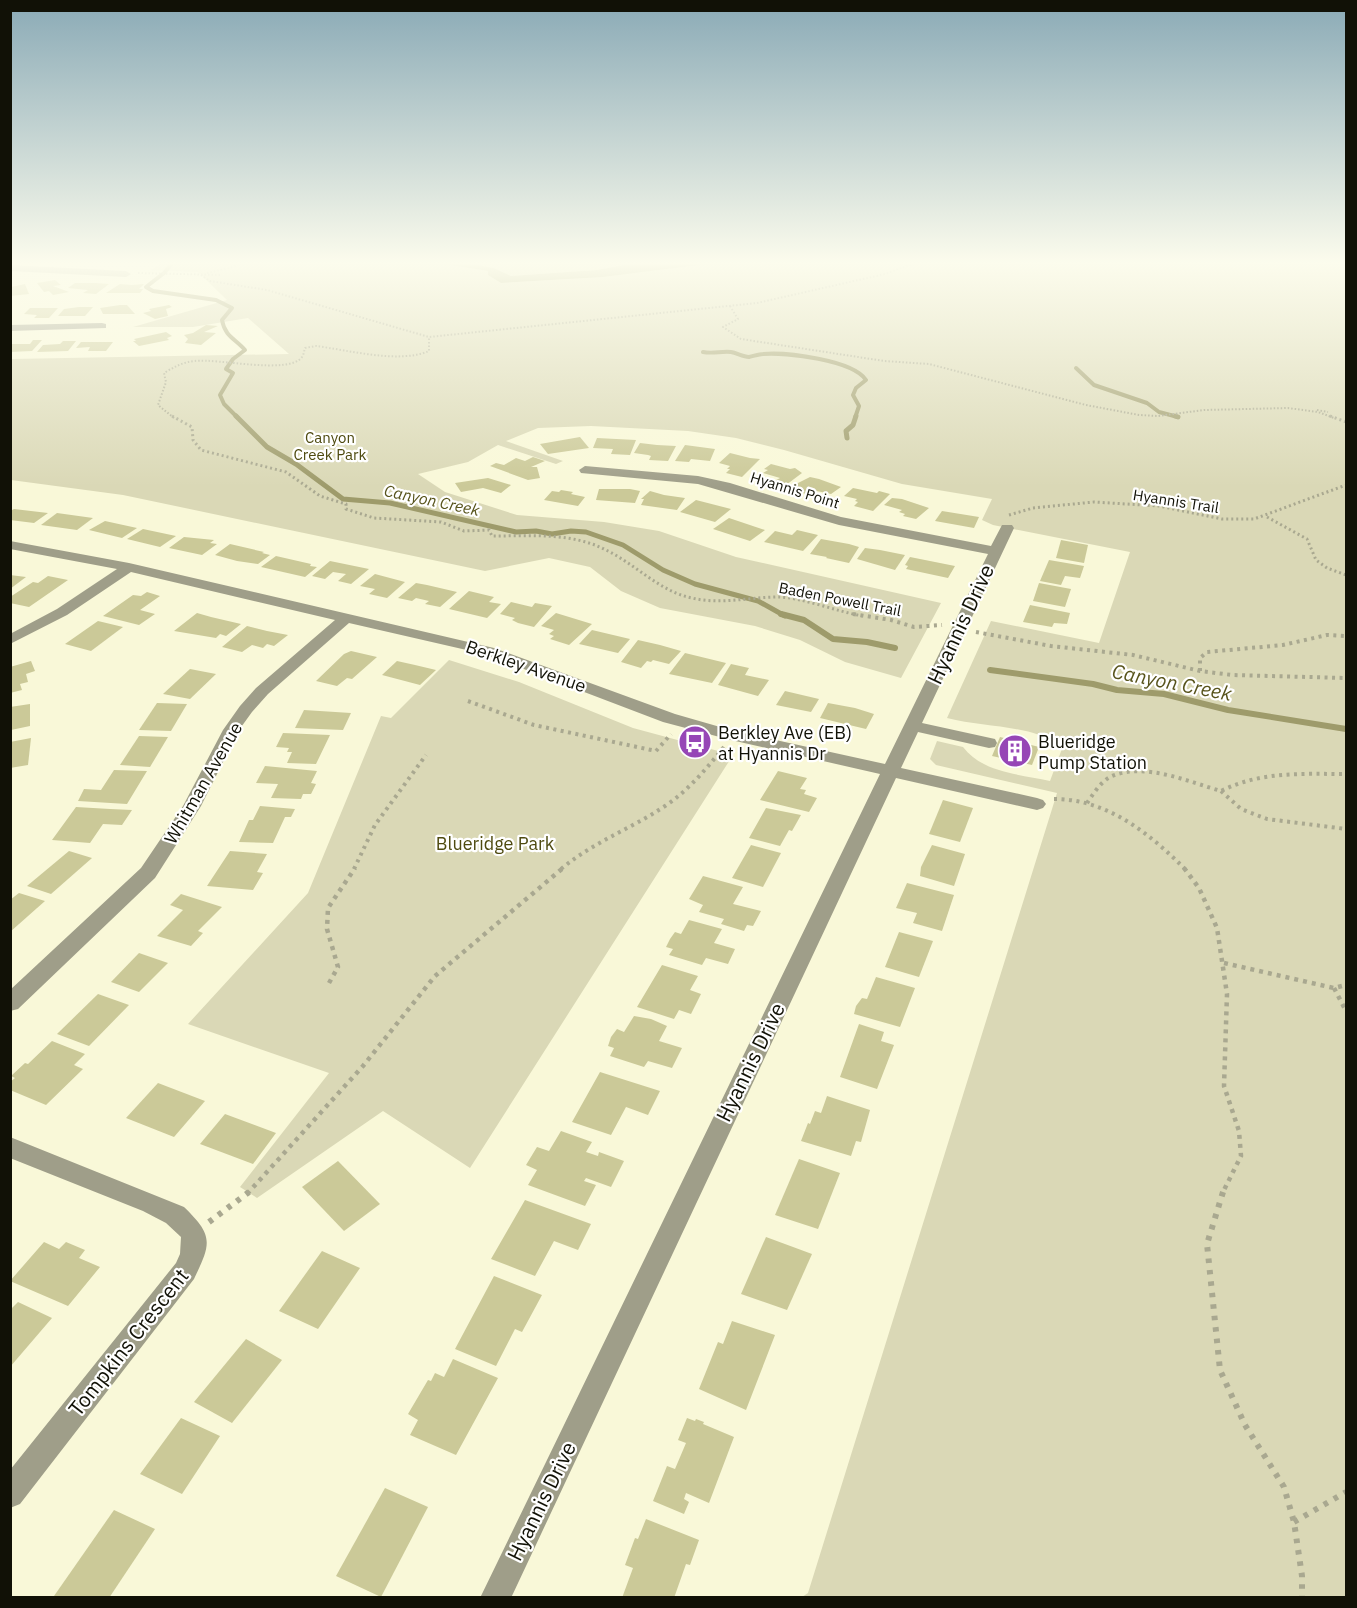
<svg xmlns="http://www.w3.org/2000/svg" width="1357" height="1608" font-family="'IBM Plex Sans',sans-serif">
<rect width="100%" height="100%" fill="#f9f8d8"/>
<g fill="#dad8b6">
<path d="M164 262H431L488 271V275L501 283 603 277 723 262H1346V1597H802L808 1593 1057 793 936 765 930 759 937 741 963 747C983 773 1019 774 1050 781L1063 746C1028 724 986 728 947 718L991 621 1099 643 1130 552 993 525 982 520 992 499 902 484 784 450 736 438 688 431 591 426 538 428 506 441 563 461 556 464 498 445 468 462 418 474 445 492 517 515 604 522 659 531 736 557 941 603 901 678 845 662 800 640 755 626 660 608 621 591 590 567 549 558 485 571 123 495 11 480V359L289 354 248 318 193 327H133L227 300 198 272 151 270Z"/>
<path d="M455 262H641L596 270 511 276 494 268Z"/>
<path d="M449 660 519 682 633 728 733 755 470 1168 383 1111 257 1198 240 1187 329 1073 188 1024 308 893 381 716 391 718Z"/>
</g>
<path fill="#9e9b6b" d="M431 262 472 264 494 268 511 276 596 270 641 262H723L603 277 501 283 488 275V271Z"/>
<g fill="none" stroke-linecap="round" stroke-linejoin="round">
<g stroke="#9e9b6b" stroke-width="4">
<path d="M173 262 164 273 146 287 153 291 216 300 232 308 222 320C225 337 236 339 245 350L233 359 226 369 233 373 220 395 224 404 238 418"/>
<path d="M703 352C713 354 721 351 731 352 737 353 743 357 749 357 754 356 759 354 763 354 786 352 853 360 866 380L856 388 853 395 859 406 855 418"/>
<path d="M1076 368 1094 385 1147 403 1159 412 1178 417"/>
</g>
<g stroke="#9e9b6b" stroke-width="5">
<path d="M236 416 267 447 296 464 343 499 390 503 516 532 536 531 552 534 571 531 586 532 623 545 663 570 695 584 758 601 785 616"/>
<path d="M1175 416 1178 417"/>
<path d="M847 438 846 431 853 425 856 416"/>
</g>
<g stroke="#9e9b6b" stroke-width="6">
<path d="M781 614 804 620 833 639 867 642 895 648"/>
<path d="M990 670 1093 684 1117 690 1164 694 1228 710 1346 729"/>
</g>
</g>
<g fill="#cbc998">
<path d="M55 280 61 285 53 286 69 292 53 295 49 291 44 292 37 283Z"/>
<path d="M75 283H96L109 284 96 294 83 293 88 290 68 288Z"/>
<path d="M25 284 29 294 10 296 11 287Z"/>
<path d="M120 284 132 285 144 284 139 289H143L140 293H106Z"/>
<path d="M120 305H127L135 314H103L100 308Z"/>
<path d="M169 305 172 307 166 309 168 316 155 319 143 313 151 311 149 309Z"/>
<path d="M79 307H93L85 316H58L64 309Z"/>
<path d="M30 308H58L49 318H34L37 315 24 314Z"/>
<path d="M206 325 218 326 204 332 216 333 201 345 185 343 188 339 184 335 193 333Z"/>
<path d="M166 332 172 336 167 338 169 340 139 346 133 341H136L134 339Z"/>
<path d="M33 340H42L32 351 10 352V344H30Z"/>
<path d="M63 341H76L68 351 37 352 43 345 60 344Z"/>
<path d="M81 342H113L106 351H88L90 347 76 348Z"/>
<path d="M580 437 589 448 548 454 540 444Z"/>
<path d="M597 438 636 440 630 455 611 454 613 449 593 448Z"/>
<path d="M640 443 657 445 676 446 668 461 649 460 651 456 648 455 634 453Z"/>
<path d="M685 445 715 449 710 461 691 459 689 462 675 461Z"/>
<path d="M730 453 750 458 760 459 742 477 726 473 730 469H727L730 466 719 463Z"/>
<path d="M533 457 545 461 531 467H537L540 478 528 480 490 466 496 463 504 465 516 458 525 461Z"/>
<path d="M771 464 790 469 795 468 802 473 782 488 769 484 780 478 763 473 768 470 764 469Z"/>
<path d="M810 477 819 479 841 487 831 494 812 490 806 494 788 488Z"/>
<path d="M488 478 511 485 501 493 483 488 461 492 455 483Z"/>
<path d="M853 488 877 493 879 491 890 494 873 511 854 506 858 502 855 501 857 499 844 496Z"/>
<path d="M599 489H630L640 491 635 503 596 500Z"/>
<path d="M561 490 573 492 571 494 585 497 578 506 544 500 552 491 559 492Z"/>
<path d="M650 491 664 495 685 498 677 510 641 505 644 499H641Z"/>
<path d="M892 498 902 499 929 508 916 519 903 516 905 514 899 512 902 510 884 505Z"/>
<path d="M696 500 731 509 715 522 680 512Z"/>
<path d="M14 509 48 513 34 523 10 520V511Z"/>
<path d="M942 511 979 517 974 528 935 521Z"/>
<path d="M57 513 93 518 77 530 41 525Z"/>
<path d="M729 518 765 530 750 541 713 529Z"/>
<path d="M105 521 137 528 122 538 89 530Z"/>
<path d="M143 529 176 536 160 547 127 539Z"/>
<path d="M797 530 818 535 803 551 764 542 775 531 792 535Z"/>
<path d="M184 537 214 540 210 543 217 544 202 555 169 548Z"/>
<path d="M821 539 849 544 859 547 849 563 826 558 827 557 810 554Z"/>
<path d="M1061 540 1088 545 1084 563 1056 558Z"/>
<path d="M230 544 264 552 262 553 270 555 258 564 237 561 215 555Z"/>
<path d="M865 548 880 550 905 555 895 570 857 559Z"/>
<path d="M276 556 311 564 310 566 317 567 305 577 261 567Z"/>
<path d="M910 557 955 566 948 578 906 569 908 566 905 565Z"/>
<path d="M1049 560 1084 566 1080 578 1065 576 1061 585 1040 581Z"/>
<path d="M330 561 369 569 351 584 338 581 346 574 333 572 325 579 312 576Z"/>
<path d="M375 574 405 582 387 598 369 594 375 589 360 586Z"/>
<path d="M10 575 26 577 10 589Z"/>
<path d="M48 576 68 580 29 607 10 603V597L33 582 38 583Z"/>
<path d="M416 583 427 585 457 592 440 607 425 604 429 601 416 598 412 601 398 598Z"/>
<path d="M1039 583 1071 589 1065 607 1033 601Z"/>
<path d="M469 591 494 597 489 602 501 604 487 618 449 609Z"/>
<path d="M147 592 160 596 140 610 155 614 139 625 103 616 133 595 141 596Z"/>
<path d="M511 602 532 607 535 603 552 606 534 627 518 623 512 620 515 618 500 614Z"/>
<path d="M1030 605 1070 613 1067 624 1054 623 1052 627 1023 622Z"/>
<path d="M197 613 211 617 241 624 226 636 220 634 216 638 174 631Z"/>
<path d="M556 613 592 624 569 645 550 639 554 636 549 634 554 630 541 626Z"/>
<path d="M98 621 123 627 91 651 65 644Z"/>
<path d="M247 626 267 631 288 635 274 646 267 644 263 648 252 645 242 652 222 647Z"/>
<path d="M592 630 630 639 618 653 579 644Z"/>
<path d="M638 640 660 645 681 651 669 664 653 660 651 662 647 661 641 668 621 662Z"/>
<path d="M351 651 377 657 352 679 347 678 337 686 316 681 344 654Z"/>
<path d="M685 653 726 663 712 683 669 674Z"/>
<path d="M31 661 35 671 26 674 28 682 20 684 22 690 10 693V667Z"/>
<path d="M397 661 415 665 436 670 420 685 382 675Z"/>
<path d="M731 664 749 668 745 675 769 680 758 696 718 685Z"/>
<path d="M190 669 216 674 190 699 163 694Z"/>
<path d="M785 691 819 699 811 712 776 705Z"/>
<path d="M157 703 187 704 171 731 139 730Z"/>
<path d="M828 703 855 708 874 714 866 729 820 718Z"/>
<path d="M30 704V726L11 730 10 707Z"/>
<path d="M304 710 351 713 343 730 295 728Z"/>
<path d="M283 733 330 735 316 764 287 763 292 752H287L289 748 276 747Z"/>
<path d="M139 736 168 737 150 767 120 765Z"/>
<path d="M1000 737 1039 747 1032 765 992 756Z"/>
<path d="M31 738 28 765 10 768V742Z"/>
<path d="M265 766 317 771 311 783 316 784 311 794H303L301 799 271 798 278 784 256 783Z"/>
<path d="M114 770 147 771 127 804 78 801 84 789 101 790Z"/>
<path d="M778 771 807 778 800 789 806 790 804 794 817 798 809 812 760 800Z"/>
<path d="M943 800 973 808 960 842 929 834Z"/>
<path d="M260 806 295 809 291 817H285L273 843 239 842 249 820H253Z"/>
<path d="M76 807 110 809 132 810 122 825 103 824 90 843 52 840Z"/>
<path d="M766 808 801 815 792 831 789 830 780 846 749 838Z"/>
<path d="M751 845 781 853 763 887 732 878Z"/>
<path d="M932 845 965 854 954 886 920 876 921 867Z"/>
<path d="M69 851 92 858 51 894 27 886Z"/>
<path d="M230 851 267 854 257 872 263 873 253 890 207 886Z"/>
<path d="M703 876 743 887 733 904 761 911 753 926 747 925 744 931 721 924 724 919 699 912 703 905 689 899Z"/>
<path d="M907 883 954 895 942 931 913 923 917 913 896 908Z"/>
<path d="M19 893 45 901 10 932V900Z"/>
<path d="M181 894 222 907 198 931 203 933 191 946 157 936 183 910 170 905Z"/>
<path d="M689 920 722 929 714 943 735 949 728 964 706 958 702 965 669 955 673 949 666 947 670 939 675 932 681 934Z"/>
<path d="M899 932 933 941 919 977 885 967Z"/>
<path d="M139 953 168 963 139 992 111 982Z"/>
<path d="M662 965 698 976 690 990 701 994 691 1014 679 1010 674 1019 637 1007Z"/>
<path d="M876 977 915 988 900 1027 854 1014 856 1006 862 998 867 999Z"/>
<path d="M98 994 129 1005 89 1046 57 1034Z"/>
<path d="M634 1016 651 1019 667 1026 659 1041 682 1048 672 1068 648 1061 644 1067 610 1056 614 1048 608 1046 611 1037 617 1029 624 1032Z"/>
<path d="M859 1024 884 1032 881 1041 894 1045 877 1089 840 1077Z"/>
<path d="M52 1041 85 1054 74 1065 83 1069 46 1105 10 1090V1082L15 1078 11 1076 25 1063 28 1064Z"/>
<path d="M600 1072 660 1091 648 1115 626 1107 611 1135 572 1122Z"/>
<path d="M158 1083 205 1101 174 1137 126 1118Z"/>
<path d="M827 1096 870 1110 861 1142 856 1141 851 1156 801 1141 808 1123 810 1124 815 1111 821 1113Z"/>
<path d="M225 1114 276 1133 253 1164 200 1144Z"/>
<path d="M561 1131 592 1142 586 1152 598 1156 599 1152 624 1161 611 1187 586 1178 584 1181 596 1185 585 1206 528 1185 537 1170 526 1165 537 1147 549 1151Z"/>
<path d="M799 1159 840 1173 818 1229 775 1215Z"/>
<path d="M338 1161 380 1204 344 1231 302 1187Z"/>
<path d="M525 1200 591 1224 578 1250 554 1241 535 1276 491 1259Z"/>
<path d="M766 1237 812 1254 787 1310 741 1294Z"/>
<path d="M44 1242 59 1249 66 1242 85 1250 79 1258 100 1267 68 1306 10 1281Z"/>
<path d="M322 1251 360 1268 318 1329 279 1311Z"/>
<path d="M494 1276 542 1295 522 1332 515 1329 496 1366 455 1349Z"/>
<path d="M18 1302 52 1318 10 1367V1310Z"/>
<path d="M732 1321 775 1335 746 1410 699 1389 718 1342 723 1344Z"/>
<path d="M246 1339 282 1360 232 1423 194 1402Z"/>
<path d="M453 1359 498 1378 456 1455 410 1435 418 1420 408 1414 428 1380 431 1381 435 1373 444 1377Z"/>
<path d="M181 1418 220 1436 182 1494 140 1474Z"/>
<path d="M687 1418 695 1421 696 1419 704 1422 703 1424 734 1437 709 1503 686 1493 684 1499 689 1502 684 1514 653 1501 667 1466 675 1469 686 1443 678 1440Z"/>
<path d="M385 1488 428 1507 381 1597 336 1576Z"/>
<path d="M114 1510 155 1529 109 1598 54 1596Z"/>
<path d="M646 1519 699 1540 690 1565 686 1564 674 1598H622L633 1568 625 1565 635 1538 638 1539Z"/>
</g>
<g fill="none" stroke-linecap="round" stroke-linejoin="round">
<g stroke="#a9a890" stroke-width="2" stroke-dasharray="1.5 2" stroke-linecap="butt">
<path d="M138 273 222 275"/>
<path d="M207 273 233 267 242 262"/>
<path d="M201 275 210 281 267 290 429 337 757 303 885 274 917 262"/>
<path d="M730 306 738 319 723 327 741 339 884 361 929 364 1086 405 1139 415 1158 416 1204 410 1288 408 1318 412 1334 418"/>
<path d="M1317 410 1328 412"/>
<path d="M174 418 158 405 166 382 164 373C174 367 183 362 195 361 217 358 289 375 302 357 304 354 304 351 305 348L316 346C348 350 399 364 429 351V337"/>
</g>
<g stroke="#a9a890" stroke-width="3" stroke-dasharray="2 3" stroke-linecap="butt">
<path d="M172 416 192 427 193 440 201 450 286 472 320 496 346 504V509L374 518 441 522 464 531 489 530 492 536C531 536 573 532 608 551 636 565 661 592 692 598 721 605 749 597 778 597 801 597 838 612 863 616"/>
<path d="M1330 416 1346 422"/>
<path d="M1009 515 1033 508 1094 502 1159 506 1222 519H1254L1346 485"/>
<path d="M1267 517 1307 539 1316 560 1327 568 1346 575"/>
</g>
<g stroke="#a9a890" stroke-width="4" stroke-dasharray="3 4.5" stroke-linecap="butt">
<path d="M853 614 891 620 914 627 942 625"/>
<path d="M976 632 1051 646 1133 655 1200 671 1232 675 1346 678"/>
<path d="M1200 671V658L1207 652 1283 645 1327 635 1346 636"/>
<path d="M468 701 534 725 656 751 671 734"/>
<path d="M1221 791 1241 809 1267 819 1346 829"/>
<path d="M1054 799C1107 799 1149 833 1185 869"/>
<path d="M1087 803C1094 793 1101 781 1112 776 1145 762 1189 782 1221 791 1261 771 1302 774 1346 774"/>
<path d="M354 869 375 825 426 755"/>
<path d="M561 869C595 841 629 830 665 806 689 790 706 769 724 747"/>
</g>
<g stroke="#a9a890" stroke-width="4.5" stroke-dasharray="4 5" stroke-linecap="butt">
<path d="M1184 868 1199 888 1217 928 1227 994 1224 1086 1239 1131 1241 1156 1222 1194"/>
<path d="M1224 963 1334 988 1346 985"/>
<path d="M329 983 338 967 327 929 328 908 355 868"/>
<path d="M1334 988 1346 1011"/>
<path d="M247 1194 363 1066 435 976 563 868"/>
</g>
<g stroke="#a9a890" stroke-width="6" stroke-dasharray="4.5 7" stroke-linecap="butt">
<path d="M1223 1192 1207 1244 1220 1370 1245 1425 1284 1487 1294 1522 1302 1576V1598"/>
<path d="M209 1222 249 1192"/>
<path d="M1294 1522 1346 1492"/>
</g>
<g fill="#9f9e89" fill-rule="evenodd">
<path d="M10 265 126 271 131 274 126 277 10 271Z"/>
<path d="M102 323 106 324V328L10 331V325Z"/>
<path d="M585 466 698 476 730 483 841 517 991 546 1002 525H1012L1014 528 922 723 995 739 997 743 995 747 989 748 918 732 901 768 1037 798 1043 800 1046 804 1043 808 1037 810 896 778 511 1598H480L880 774 731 740 663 722 484 654 349 623 268 694 252 712 239 730 201 806 155 878 18 1009 10 1011V990L141 868 183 806 223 730 240 706 256 688 335 620 131 572 67 615 10 644V634L57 609 117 569 10 549V541L129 563 494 648 675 714 734 731 885 764 988 554 839 525 698 484 581 473 579 470Z"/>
<path d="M10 1137 184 1207C214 1236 211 1243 194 1279L20 1504 10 1508V1470L176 1263 180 1254 181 1237 166 1223 143 1211 10 1158Z"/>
</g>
</g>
<linearGradient id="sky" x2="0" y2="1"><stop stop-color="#8aaab6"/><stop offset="0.54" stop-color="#fcfced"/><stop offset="1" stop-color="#fcfced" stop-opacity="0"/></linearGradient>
<rect width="1357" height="487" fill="url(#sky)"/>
<defs>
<symbol id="bus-disc" viewBox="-11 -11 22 22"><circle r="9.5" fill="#9646b6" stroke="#fff"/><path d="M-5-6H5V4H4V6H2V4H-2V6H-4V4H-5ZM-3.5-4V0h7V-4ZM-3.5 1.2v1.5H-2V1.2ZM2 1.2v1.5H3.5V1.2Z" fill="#fff"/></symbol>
<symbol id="building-disc" viewBox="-11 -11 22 22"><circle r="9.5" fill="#9646b6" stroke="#fff"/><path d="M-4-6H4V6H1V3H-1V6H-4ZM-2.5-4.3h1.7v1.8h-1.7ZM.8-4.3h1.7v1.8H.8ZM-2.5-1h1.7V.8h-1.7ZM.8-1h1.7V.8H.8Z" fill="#fff"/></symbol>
</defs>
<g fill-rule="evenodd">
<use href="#bus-disc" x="676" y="723" width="38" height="38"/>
<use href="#building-disc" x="996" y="732" width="38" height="38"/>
</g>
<g text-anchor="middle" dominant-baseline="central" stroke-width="4.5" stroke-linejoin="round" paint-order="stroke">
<g font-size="15" fill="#4e4a0f" stroke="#fff">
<text x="330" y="437">Canyon<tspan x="330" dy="17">Creek Park</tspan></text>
</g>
<g font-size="15" fill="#111106" stroke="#fff">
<text transform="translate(795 490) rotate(17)">Hyannis Point</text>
<text transform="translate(1176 501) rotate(9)">Hyannis Trail</text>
<text transform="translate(840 599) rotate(11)">Baden Powell Trail</text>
</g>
<g font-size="16" font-style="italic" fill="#57531b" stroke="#fff">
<text transform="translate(432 500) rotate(12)">Canyon Creek</text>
</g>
<g font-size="18" fill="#111106" stroke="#fff">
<text transform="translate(526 666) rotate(19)">Berkley Avenue</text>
<text transform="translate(203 783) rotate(-60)">Whitman Avenue</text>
</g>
<g font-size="18" fill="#111106" stroke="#fff" text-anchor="start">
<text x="718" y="732">Berkley Ave (EB)<tspan x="718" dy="21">at Hyannis Dr</tspan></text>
<text x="1038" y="741">Blueridge<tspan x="1038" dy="21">Pump Station</tspan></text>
</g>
<g font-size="18" fill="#4e4a0f" stroke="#fff">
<text x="495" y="843">Blueridge Park</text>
</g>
<g font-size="20" font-style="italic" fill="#57531b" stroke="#fff">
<text transform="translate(1172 682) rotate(11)">Canyon Creek</text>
</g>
<g font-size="21" fill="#111106" stroke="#fff">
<text transform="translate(960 624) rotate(-65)">Hyannis Drive</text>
<text transform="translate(750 1062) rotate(-64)">Hyannis Drive</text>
<text transform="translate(128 1342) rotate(-52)">Tompkins Crescent</text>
<text transform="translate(541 1501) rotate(-64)">Hyannis Drive</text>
</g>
</g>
<rect width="1357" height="1608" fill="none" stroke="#111106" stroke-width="24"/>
</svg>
